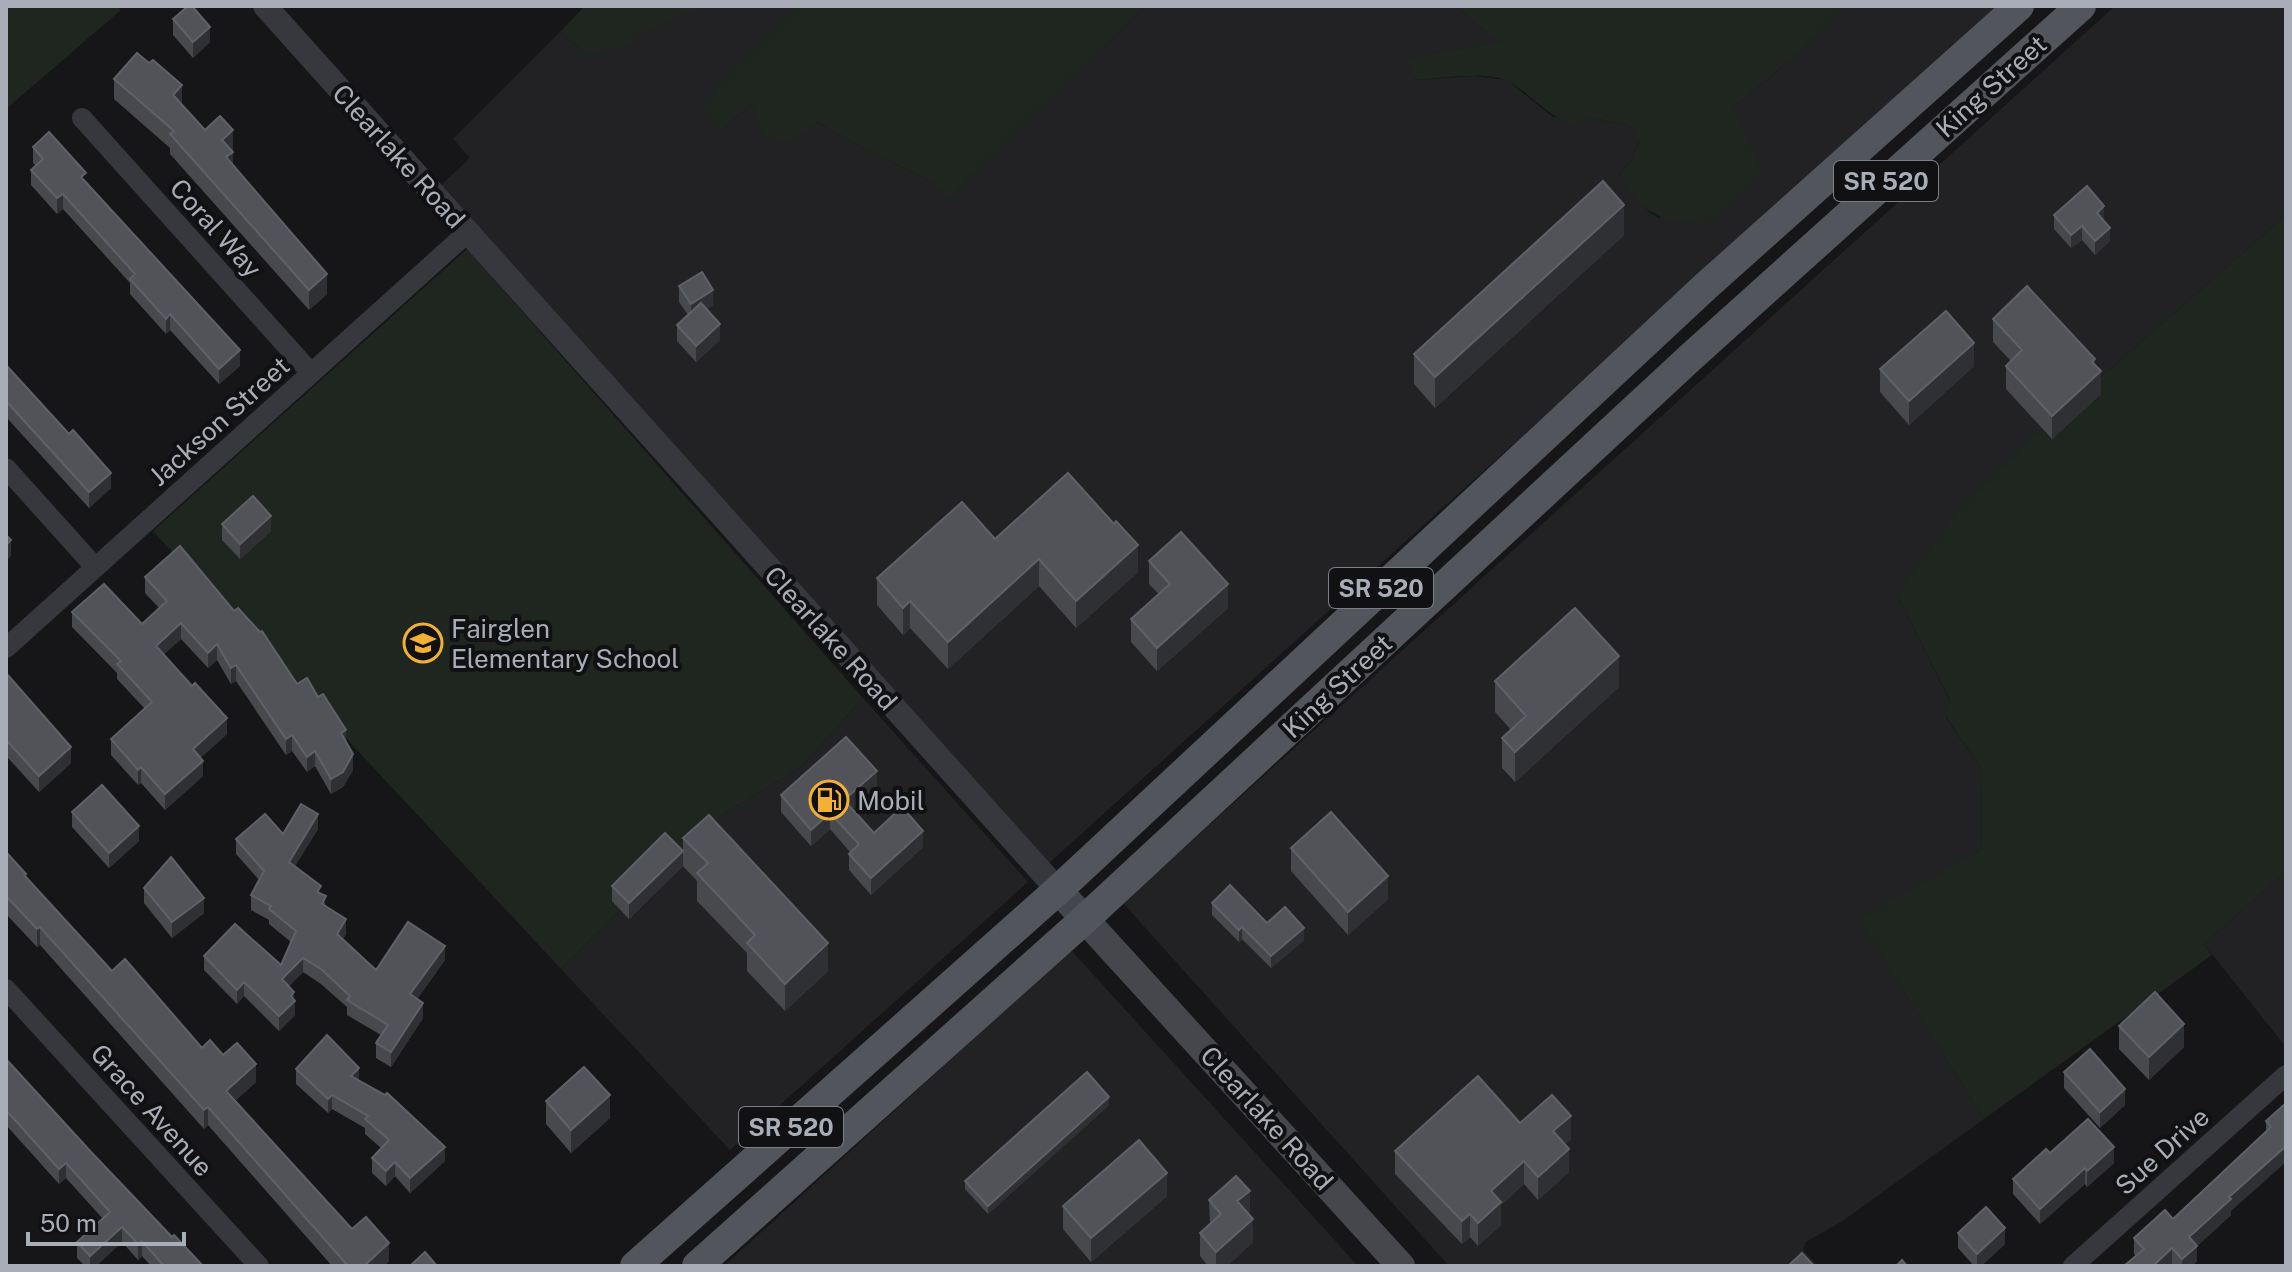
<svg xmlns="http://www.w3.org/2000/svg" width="2292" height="1272" font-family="'Public Sans',sans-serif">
<rect width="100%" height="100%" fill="#161618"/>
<g fill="#222225">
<path d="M705 6H797L738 65 720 131 752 104 816 121 872 153 923 177 949 197 1145 6H1456L1487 33 1501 41 1405 59 1415 80 1474 76 1507 80 1553 117H1588L1629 125 1639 140 1632 160 1620 173 1626 185 1649 212 1659 218 1732 108 1775 73 1844 7 1999 6 1048 864 440 186 470 158 453 139 560 32 585 52Z"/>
<path d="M2115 6H2286V215L2039 432 1897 595 1950 701 1946 718 1981 768 1982 849 1860 921 1984 1119 1844 1220 1806 1242 1803 1250 1818 1266H1449L1123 903Z"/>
<path d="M863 698 1028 882 730 1150 561 969 693 838 727 812 801 767Z"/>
<path d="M2286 871V1047L2204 944Z"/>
<path d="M1071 950 1358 1266H724Z"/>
</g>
<g fill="#1e261f">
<path d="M6 6H117L121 10 6 109Z"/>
<path d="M585 6H705L665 23 617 50 585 52 560 32Z"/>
<path d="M797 6H1145L949 198 923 177 872 153 816 121 792 143 763 135 752 104 720 131 700 110 738 65Z"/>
<path d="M1456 6H1847L1775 73 1732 108 1763 173 1708 224C1664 220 1640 218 1620 173L1632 160 1639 141 1629 125 1588 117 1572 124C1543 113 1534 96 1509 82 1489 70 1439 79 1415 80L1404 59 1500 41 1487 33Z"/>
<path d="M2286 215V871L2204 944 2212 955 1984 1119 1859 920 1982 849 1981 768 1946 717 1950 700 1897 595 1957 512 2039 432Z"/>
<path d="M467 249 863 698 801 767 727 812 693 838 561 969 153 531Z"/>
</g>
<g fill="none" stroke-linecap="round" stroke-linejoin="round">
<g stroke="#37383d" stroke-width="20">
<path d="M82 118 311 373"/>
<path d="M6 468 95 567"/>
<path d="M6 648 467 233"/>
<path d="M6 989 259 1266"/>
<path d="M2073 1266 2286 1075"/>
</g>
<path stroke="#37383d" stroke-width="24" d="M265 6 1058 890"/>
<path stroke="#45474d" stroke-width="28" d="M1058 890 1401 1266"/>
<g stroke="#53555c" stroke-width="30">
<path d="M635 1266 1058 890 1706 286 2019 6"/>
<path d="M697 1266 1085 919 1692 356 2081 6"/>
</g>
</g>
<g fill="#47494d">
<path d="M173 19 210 42 193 58 173 35Z"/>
<path d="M149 63 182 104 205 130 233 150V164L327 294 309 310 170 154V148L114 99V79Z"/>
<path d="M33 147 86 181 240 366 219 384 170 330 166 334 130 294V283L63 209 57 214 31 185V170L36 166 33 163Z"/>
<path d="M2054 215 2104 220 2110 241 2095 255 2082 240 2071 248 2054 229Z"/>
<path d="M1624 235 1435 408 1414 384V354Z"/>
<path d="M679 286 713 305 707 309 720 340 696 362 677 341V325L688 315 679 302Z"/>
<path d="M1993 319 2095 364 2101 394 2052 439 2006 389V366L2011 361 1993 342Z"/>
<path d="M6 365 69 434 111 488 89 508 6 417Z"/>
<path d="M1974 366 1909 425 1880 392V369Z"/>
<path d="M222 524 271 531 240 559 222 540Z"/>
<path d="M995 539 1138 572 1076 628 1039 586 948 669 910 628 903 635 877 605V578Z"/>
<path d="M1149 561 1228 608 1157 671 1131 642V619L1159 594 1149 584Z"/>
<path d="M145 577 234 611 297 684 318 697 346 742 353 770 343 787 331 794 315 766 307 772 292 751 286 755 236 681 231 684 217 660 208 668 181 639 164 654 227 734 200 758 203 776 165 810 141 783 138 785 111 755V739L145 709 117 679V673L72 627V612L142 624 159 608 145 593Z"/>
<path d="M6 673 71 763 39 792 8 758Z"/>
<path d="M1495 681 1619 687 1515 782 1502 768V738L1511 730 1495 712Z"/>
<path d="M877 788 852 809 874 833 923 847 871 895 849 870V854L850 852 830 829 811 846 781 812V795Z"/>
<path d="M72 812 139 841 109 868 72 827Z"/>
<path d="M318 829 295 866 321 894 326 906 346 934 343 939 376 970 445 960 417 999 423 1018 391 1067 376 1058V1043L381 1035 347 1015V1007L321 984 303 972 289 986 294 999 295 1015 279 1031 244 996 237 1004 204 970V956L281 965 291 942 269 924V920L251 910V895L259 880 236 854V839Z"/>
<path d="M683 838 828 971 785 1011 747 971V953L697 901V881L683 866 629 919 612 901V886L683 851Z"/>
<path d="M1291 848 1388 899 1348 935 1291 871Z"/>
<path d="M6 852 26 877 112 971 202 1048 223 1055 256 1082 235 1101 352 1229 389 1261 384 1266H332L208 1125 204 1129 40 945 37 947 6 914Z"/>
<path d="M144 888 204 913 172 938 144 903Z"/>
<path d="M1212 903 1267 923 1304 940 1271 968 1242 939 1239 942 1212 915Z"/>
<path d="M2119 1026 2184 1047 2149 1080 2119 1049Z"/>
<path d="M6 1059 92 1153 172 1237 203 1266H151L142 1256 138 1260 122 1242 96 1266H85L77 1258V1242L103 1219 66 1178 59 1184 6 1125Z"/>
<path d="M296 1069 359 1080 445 1161 410 1193 395 1176 386 1186 372 1173V1158L381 1148 365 1134V1128L332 1109 328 1113 296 1084Z"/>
<path d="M2064 1072 2125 1105 2100 1128 2064 1088Z"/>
<path d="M546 1101 610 1118 571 1153 546 1124Z"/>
<path d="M2286 1103 2231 1211V1215L2197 1246V1261L2192 1266H2174L2172 1264 2170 1266H2124L2136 1256 2134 1254V1238L2173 1219 2266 1131V1121Z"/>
<path d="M1109 1105 988 1214 965 1189V1181Z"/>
<path d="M1520 1123 1571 1139 1565 1144 1569 1172 1538 1200 1524 1184 1501 1205V1225L1478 1246 1470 1237 1462 1244 1395 1174V1151Z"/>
<path d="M2050 1153 2114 1163 2087 1187 2085 1184 2040 1224 2013 1194V1179Z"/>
<path d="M1167 1196 1091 1262 1063 1229V1206Z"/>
<path d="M1209 1200 1250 1214 1253 1242 1227 1266H1208L1200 1256V1233L1210 1224Z"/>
<path d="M1958 1233 2005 1244 1981 1266H1974L1958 1248Z"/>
</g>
<g fill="#2f3033">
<path d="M210 27V42L193 58V42Z"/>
<path d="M182 85V105L173 95Z"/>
<path d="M233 130V150L222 160V140Z"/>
<path d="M233 152V172L226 157Z"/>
<path d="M63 194V209L57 214V198Z"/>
<path d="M1624 205V235L1435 408V377Z"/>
<path d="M2104 206V220L2097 226V213Z"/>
<path d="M2082 226V240L2071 248V235Z"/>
<path d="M2110 228V241L2095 255V241Z"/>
<path d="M327 274V294L309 310V290Z"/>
<path d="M713 290V305L691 319V304Z"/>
<path d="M170 314V330L166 334V319Z"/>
<path d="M720 324V340L696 362V346Z"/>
<path d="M1974 343V366L1909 425V401Z"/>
<path d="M240 350V366L219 384V369Z"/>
<path d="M2095 359V376L2101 371V394L2052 439V416Z"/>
<path d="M111 473V488L89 508V492Z"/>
<path d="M271 516V531L240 559V544Z"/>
<path d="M11 540V556L6 561V545Z"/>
<path d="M1138 545V572L1076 628V601Z"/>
<path d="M1039 559V586L948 669V642Z"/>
<path d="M1228 584V608L1157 671V648Z"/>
<path d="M910 601V628L903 635V608Z"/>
<path d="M181 623V639L156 661V646Z"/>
<path d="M217 644V660L208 668V653Z"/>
<path d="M1619 656V687L1515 782V752Z"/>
<path d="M236 665V681L231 684V668Z"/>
<path d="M227 718V734L193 765V749Z"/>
<path d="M346 730V745L341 733Z"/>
<path d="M292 735V751L286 755V739Z"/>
<path d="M8 742V758L6 760V744Z"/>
<path d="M71 747V763L39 792V776Z"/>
<path d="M315 751V766L307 772V757Z"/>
<path d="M353 754V770L343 787 331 794V779Z"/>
<path d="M203 761V776L165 810V794Z"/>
<path d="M141 767V783L138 785V770Z"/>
<path d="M877 771V788L844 817V800Z"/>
<path d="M830 813V829L811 846V830Z"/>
<path d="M318 814V829L289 876V862Z"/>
<path d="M139 826V841L109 868V853Z"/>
<path d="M923 831V847L871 895V878Z"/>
<path d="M683 851V866L629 919V903Z"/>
<path d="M1388 876V899L1348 935V912Z"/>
<path d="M204 898V913L172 938V922Z"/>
<path d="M346 919V934L337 949V934Z"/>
<path d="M40 927V945L37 947V929Z"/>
<path d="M1242 927V939L1239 942V930Z"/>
<path d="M1304 928V940L1271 968V956Z"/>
<path d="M828 943V971L785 1011V984Z"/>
<path d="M445 946V960L410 1009V994Z"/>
<path d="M303 958V972L282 993V979Z"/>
<path d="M244 982V996L237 1004V990Z"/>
<path d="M294 992 295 1015 279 1031V1016Z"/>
<path d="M423 1003V1018L391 1067V1052Z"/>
<path d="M2184 1024V1047L2149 1080V1057Z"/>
<path d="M256 1064V1082L226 1109V1091Z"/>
<path d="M359 1068V1082L351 1076Z"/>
<path d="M2125 1089V1105L2100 1128V1112Z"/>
<path d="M332 1095V1109L328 1113V1099Z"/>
<path d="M610 1095V1118L571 1153V1130Z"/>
<path d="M1109 1097V1105L988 1214V1206Z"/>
<path d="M208 1107V1125L204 1129V1110Z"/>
<path d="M1571 1116V1139L1553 1154V1131Z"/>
<path d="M2286 1146V1162L2231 1211V1215L2197 1246V1261L2192 1266H2182V1259L2189 1237 2229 1197Z"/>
<path d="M445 1147V1161L410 1193V1178Z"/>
<path d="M2114 1147V1163L2087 1187V1171Z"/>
<path d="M1569 1149V1172L1538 1200V1177Z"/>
<path d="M1524 1161V1184L1501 1205V1225L1478 1246V1223L1491 1191Z"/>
<path d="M395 1162V1176L386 1186V1171Z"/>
<path d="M66 1163V1178L59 1184V1169Z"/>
<path d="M2085 1168V1184L2040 1224V1209Z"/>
<path d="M1167 1173V1196L1091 1262V1238Z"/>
<path d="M1250 1191V1214L1237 1224V1201Z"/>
<path d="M1470 1214V1237L1462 1244V1221Z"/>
<path d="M1253 1219V1242L1227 1266H1216V1252Z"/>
<path d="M122 1227V1242L96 1266H90V1256Z"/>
<path d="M2005 1228V1244L1981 1266H1977V1254Z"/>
<path d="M142 1241V1256L138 1260V1244Z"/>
<path d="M389 1243V1261L384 1266H364Z"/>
<path d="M2172 1248V1264L2170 1266H2153Z"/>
</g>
<g fill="#525359" stroke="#5f6168" stroke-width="2">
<path d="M188 6H192L210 27 193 42 173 19Z"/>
<path d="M137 53 149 63 153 60 182 85 173 95 205 130 220 116 233 130 222 140 233 152 226 157 327 274 309 290 170 134 174 131 114 79Z"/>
<path d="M49 132 86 173 81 177 240 350 219 369 170 314 166 319 130 279 135 274 63 194 57 198 31 170 43 159 33 147Z"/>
<path d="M1603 181 1624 205 1435 377 1414 354Z"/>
<path d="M2087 186 2104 206 2097 213 2110 228 2095 241 2082 226 2071 235 2054 215Z"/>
<path d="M702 272 713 290 691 304 679 286Z"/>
<path d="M2027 286 2095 359 2092 362 2101 371 2052 416 2006 366 2022 350 1993 319Z"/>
<path d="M701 303 720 324 696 346 677 325Z"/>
<path d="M1946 311 1974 343 1909 401 1880 369Z"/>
<path d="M6 365 69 434 73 430 111 473 89 492 6 401Z"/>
<path d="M1068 473 1114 524 1116 521 1138 545 1076 601 1039 559 948 642 910 601 903 608 877 578 962 502 995 539Z"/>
<path d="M253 496 271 516 240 544 222 524Z"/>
<path d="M1181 532 1228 584 1157 648 1131 619 1170 584 1149 561Z"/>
<path d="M6 535 11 540 6 545Z"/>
<path d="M180 546 234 611 238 608 260 632 262 631 297 684 307 678 318 697 323 694 346 730 341 733 353 754 343 772 331 779 315 751 307 757 292 735 286 739 236 665 231 668 217 644 208 653 181 623 156 646 192 686 195 683 227 718 193 749 203 761 165 794 141 767 138 770 111 739 152 702 117 664 121 661 72 612 104 584 142 624 167 601 145 577Z"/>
<path d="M1575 608 1619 656 1515 752 1502 738 1526 716 1495 681Z"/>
<path d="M6 673 71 747 39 776 8 742 6 744Z"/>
<path d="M846 737 877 771 844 800 874 833 902 807 923 831 871 878 849 854 859 844 830 813 811 830 781 795Z"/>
<path d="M102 785 139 826 109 853 72 812Z"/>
<path d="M301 804 318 814 289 862 321 886 317 892 326 896 322 904 346 919 337 934 376 970 408 922 445 946 410 994 423 1003 391 1052 376 1043 388 1025 347 1000 350 996 321 969 303 958 282 979 294 992 291 996 295 1001 279 1016 244 982 237 990 204 956 235 924 281 965 296 931 269 909 271 906 251 895 264 871 236 839 265 814 283 834Z"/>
<path d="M1331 812 1388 876 1348 912 1291 848Z"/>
<path d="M709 815 828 943 785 984 747 943 755 935 697 873 708 863 683 838Z"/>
<path d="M665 833 683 851 629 903 612 886Z"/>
<path d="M6 852 26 874 24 875 112 971 125 959 202 1048 210 1040 223 1055 237 1043 256 1064 226 1091 352 1229 366 1217 389 1243 364 1266H348L208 1107 204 1110 40 927 37 929 6 896Z"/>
<path d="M171 857 204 898 172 922 144 888Z"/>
<path d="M1230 885 1267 923 1285 907 1304 928 1271 956 1242 927 1239 930 1212 903Z"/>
<path d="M2155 992 2184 1024 2149 1057 2119 1026Z"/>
<path d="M327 1035 359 1068 351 1076 385 1095 387 1093 445 1147 410 1178 395 1162 386 1171 372 1158 389 1140 365 1119 368 1116 332 1095 328 1099 296 1069Z"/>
<path d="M2090 1049 2125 1089 2100 1112 2064 1072Z"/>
<path d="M6 1059 92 1153 172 1237 174 1235 203 1266H164L142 1241 138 1244 122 1227 90 1256 77 1242 110 1212 66 1163 59 1169 6 1110Z"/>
<path d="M584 1067 610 1095 571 1130 546 1101Z"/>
<path d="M1087 1072 1109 1097 988 1206 965 1181Z"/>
<path d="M1478 1076 1520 1123 1552 1095 1571 1116 1553 1131 1569 1149 1538 1177 1524 1161 1491 1191 1501 1202 1478 1223 1470 1214 1462 1221 1395 1151Z"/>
<path d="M2286 1103V1146L2229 1197 2231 1199 2189 1237 2197 1246 2182 1259 2172 1248 2153 1266H2124L2144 1249 2134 1238 2165 1210 2173 1219 2271 1127 2266 1121Z"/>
<path d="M2088 1119 2114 1147 2087 1171 2085 1168 2040 1209 2013 1179 2046 1149 2050 1153Z"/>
<path d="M1139 1140 1167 1173 1091 1238 1063 1206Z"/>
<path d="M1236 1176 1250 1191 1237 1201 1253 1219 1216 1252 1200 1233 1221 1214 1209 1200Z"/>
<path d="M1986 1207 2005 1228 1977 1254 1958 1233Z"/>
<path d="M425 1252 437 1266H410Z"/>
<path d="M1802 1253 1814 1266H1790L1789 1265Z"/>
<path d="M1902 1260 1907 1266H1896Z"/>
</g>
<defs>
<symbol id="school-ring" viewBox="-11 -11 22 22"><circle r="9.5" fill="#111113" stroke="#f2b134" stroke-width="1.5"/><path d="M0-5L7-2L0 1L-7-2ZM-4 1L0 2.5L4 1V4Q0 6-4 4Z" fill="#f2b134"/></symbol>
<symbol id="fuel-ring" viewBox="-11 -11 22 22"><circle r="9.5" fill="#111113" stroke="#f2b134" stroke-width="1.5"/><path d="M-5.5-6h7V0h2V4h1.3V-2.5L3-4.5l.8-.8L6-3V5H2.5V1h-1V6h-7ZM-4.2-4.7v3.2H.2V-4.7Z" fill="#f2b134"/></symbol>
</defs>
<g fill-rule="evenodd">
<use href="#school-ring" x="401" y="621" width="44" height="44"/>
<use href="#fuel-ring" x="807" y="778" width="44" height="44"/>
</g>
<g text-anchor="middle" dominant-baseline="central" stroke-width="8" stroke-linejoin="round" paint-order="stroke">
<g fill="#111113" stroke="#7b7e86" stroke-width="2">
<rect x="1834" y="161" width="104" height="40" rx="6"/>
<rect x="1329" y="568" width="104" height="40" rx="6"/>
<rect x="739" y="1107" width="104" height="40" rx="6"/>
</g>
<g font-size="24" font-weight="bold" fill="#a8adb8">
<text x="1886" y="181">SR 520</text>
<text x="1381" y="588">SR 520</text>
<text x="791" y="1127">SR 520</text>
</g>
<g font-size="26" fill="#a8adb8" stroke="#111113">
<text transform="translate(1991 86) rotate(-42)">King Street</text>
<text transform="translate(399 156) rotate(48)">Clearlake Road</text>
<text transform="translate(216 228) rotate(48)">Coral Way</text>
<text transform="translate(219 421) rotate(-42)">Jackson Street</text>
<text transform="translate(831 638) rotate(48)">Clearlake Road</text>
<text transform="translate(1337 686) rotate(-43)">King Street</text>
<text transform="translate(152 1110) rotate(48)">Grace Avenue</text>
<text transform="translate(1267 1118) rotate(48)">Clearlake Road</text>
<text transform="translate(2162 1151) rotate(-42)">Sue Drive</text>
</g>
<g font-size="26" fill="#a8adb8" stroke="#111113" text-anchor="start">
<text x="451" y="628">Fairglen<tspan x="451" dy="30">Elementary School</tspan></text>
<text x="857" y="800">Mobil</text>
</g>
</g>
<rect width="2292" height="1272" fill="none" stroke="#a8adb8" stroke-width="16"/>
<path d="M28 1232v12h156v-12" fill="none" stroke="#a8adb8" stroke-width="4"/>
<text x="40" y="1232" font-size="24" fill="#a8adb8" stroke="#111113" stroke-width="6" paint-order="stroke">50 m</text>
</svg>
